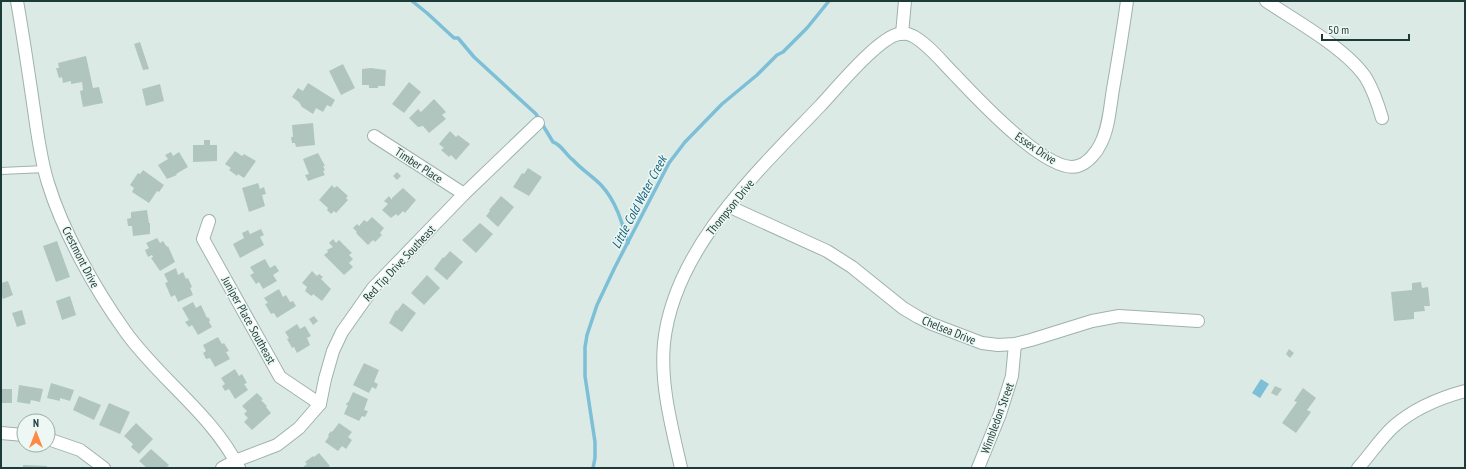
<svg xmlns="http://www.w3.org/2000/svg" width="1466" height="469" font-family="'PT Sans Narrow',sans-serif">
<rect width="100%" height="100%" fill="#dceae6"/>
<path fill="#7dbfd6" d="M1261 379 1269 384 1260 398 1252 393Z"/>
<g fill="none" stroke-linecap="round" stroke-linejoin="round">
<g stroke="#7dbfd6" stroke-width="3.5">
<path d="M412 1 427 13 454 38H458L474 57 536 114 553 142C561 144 566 155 573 160 581 169 592 176 601 185 616 201 622 222 628 243"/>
<path d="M593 468 595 458V442L585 376V347L587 335 597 305 615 267 669 163 685 142 722 104 757 75 777 55 783 52 807 28 829 1"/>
</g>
</g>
<g fill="#b1c5bf">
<path d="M140 42 149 69 143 70 134 44Z"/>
<path d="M86 56 93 88 99 87 103 103 83 107 80 91 83 90 82 82 71 84V81L63 83 62 77 59 78 56 68H59L58 63Z"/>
<path d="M343 64 355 88 341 95 329 71Z"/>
<path d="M371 68 386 70 385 86H378V88H369V85H362V69Z"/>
<path d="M409 82 421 92 404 113 392 104Z"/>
<path d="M308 83 335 100 331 107 327 105 323 112 316 108 313 114 302 107 299 102 292 97 298 88 303 91Z"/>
<path d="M160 84 164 101 146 106 142 89Z"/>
<path d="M434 99 446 112 442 115 446 119 429 133 423 126 418 127 409 118 418 109 421 112Z"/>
<path d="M313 123 315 145 296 147 295 143H292L291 137H293L292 125Z"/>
<path d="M450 131 456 137 458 135 470 144 456 160 451 155 449 157 441 150 444 148 439 144Z"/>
<path d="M204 140H210V145H217V161L193 162V145H204Z"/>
<path d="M235 151 242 156 244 154 256 161 244 178 238 174 237 176 229 170 231 168 225 164Z"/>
<path d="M171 152 173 156 179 152 188 167 176 174 177 175 167 179 158 165 168 159 165 155Z"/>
<path d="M318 153 325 166H323L325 170 323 171 325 175 308 181 305 175 309 174 303 159Z"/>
<path d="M528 168 542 177 529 196 513 187 522 173 524 174Z"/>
<path d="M143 170 164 185 159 192 157 191 149 203 132 192 134 188 130 185 138 173 140 174Z"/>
<path d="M397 172 401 176 397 180 393 176Z"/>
<path d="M258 183 260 189 264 187 266 194 262 195 265 206 249 212 242 188Z"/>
<path d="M332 185 334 188 337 186 348 196 346 198 348 200 336 213 334 211 331 214 327 210 328 208 319 200Z"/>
<path d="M403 188 416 200 405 213 403 211 398 216 396 214 391 218 382 210 388 204 384 201 389 196 392 200V198Z"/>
<path d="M501 196 514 207 498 227 486 216 490 211 489 210Z"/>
<path d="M147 210 149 223H150V234L133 236 132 226H128L127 219 131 218V212Z"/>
<path d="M372 217 384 228 380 233 382 235 375 242 373 240 368 245 356 233 357 232 353 228 357 224 359 226 364 220 367 222Z"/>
<path d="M480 223 493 234 476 253 462 240Z"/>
<path d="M261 229 264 235 260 237 264 245 240 258 233 244 244 238 242 233 248 230 250 234Z"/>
<path d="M157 238 160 243 163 241 167 247 168 246 175 262 160 271 151 258 153 257 152 255 148 257 145 250 149 248 146 243Z"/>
<path d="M333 239 336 243 339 240 352 253 349 255 353 259 349 263 353 267 344 275 324 255 328 252 327 250 333 247 329 243Z"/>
<path d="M57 241 70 277 56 282 43 246Z"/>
<path d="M450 251 463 262 447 280 434 269 443 257 444 258Z"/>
<path d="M265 259 270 268 275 265 279 271 273 275 277 281 263 289 259 282 256 284 250 275 254 273 250 267Z"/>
<path d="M176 268 178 275 183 272 186 279 188 278 192 287 190 288 193 295 178 302 175 295 171 297 165 283 168 282 164 274Z"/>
<path d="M312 271 317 276 319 274 323 277 321 279 331 289 322 301 313 294 312 296 310 295 305 291 307 287 302 283Z"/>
<path d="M427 275 440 288 424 305 411 293Z"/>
<path d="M8 281 13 295 3 299 1 295V283Z"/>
<path d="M1421 282 1422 288 1428 287 1430 306H1424L1425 311 1414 312V319L1394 321 1391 292 1412 290V283Z"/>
<path d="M279 289 283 297 286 295 290 302 293 301 296 306 277 318 274 313 271 314 265 304 268 303 264 298Z"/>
<path d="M70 296 76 315 62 320 56 301Z"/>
<path d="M193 302 196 308 201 305 207 318 208 317 210 320 209 322 212 327 198 335 192 325 189 327 185 322 189 320 182 308Z"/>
<path d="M403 303 416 313 402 332 389 323 396 310 397 311Z"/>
<path d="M22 310 26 324 17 327 12 313Z"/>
<path d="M314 316 318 321 313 325 309 319Z"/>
<path d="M297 324 300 329 305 326 311 336 307 338 310 345 297 353 294 347 292 348 287 339 289 338 285 332Z"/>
<path d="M218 337 222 344 224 343 229 351 226 352 230 359 215 367 210 358 206 359 203 353 206 351 203 345Z"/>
<path d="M1289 349 1294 353 1290 358 1286 354Z"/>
<path d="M364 363 379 370 374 382 378 384 376 389 372 387 369 393 353 385Z"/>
<path d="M235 369 239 376 242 374 247 383 244 384 248 390 235 399 229 389 225 391 222 386 225 384 221 378Z"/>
<path d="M51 383 74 390 70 401 60 398V401L47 398Z"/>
<path d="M19 385 43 389 40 402 31 400 30 404 17 402Z"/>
<path d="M1275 386 1282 389 1277 396 1271 393Z"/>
<path d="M1303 388 1316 398 1307 410 1311 412 1296 433 1282 423 1297 402 1294 401Z"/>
<rect x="1" y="389" width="11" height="14"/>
<path d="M353 392 368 399 364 410 368 411 365 417 362 416 359 421 344 414 348 405H346L347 402 348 403Z"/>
<path d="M257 393 263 399 261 400 267 406 266 407 271 413 252 430 244 422 248 418 244 414 247 411 242 406Z"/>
<path d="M79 396 101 405 94 420 73 410Z"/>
<path d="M109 403 130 412 120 434 99 425Z"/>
<path d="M136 423 153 439 139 454 131 447 133 444 124 436Z"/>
<path d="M339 423 352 432 348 437 352 440 346 449 342 446 338 451 325 442 329 436 328 435 331 431 332 432Z"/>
<path d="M151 449 169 465 166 468H147L139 461Z"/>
<path d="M319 453 330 466H329L330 468H302L307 464 305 462 313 456 314 457Z"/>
<path d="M23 465 47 466V468H23Z"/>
</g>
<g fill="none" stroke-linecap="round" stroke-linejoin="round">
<defs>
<path id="lane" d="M1 171 45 169"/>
<g id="street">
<path d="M17 1C23 35 28 69 33 103 37 130 40 158 48 183 63 232 95 289 125 331 159 379 212 414 239 468"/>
<path d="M1266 1C1296 21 1347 49 1366 78 1373 90 1378 104 1382 118"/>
<path d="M902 34 905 1"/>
<path d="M374 136 464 194"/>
<path d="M728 206 827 251 852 267 903 308 918 317 932 324 982 343 998 345 1015 344 1031 340 1092 321 1119 316 1198 321"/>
<path d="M209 221 203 239 280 377 320 404"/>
<path d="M1 433 24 435"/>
<path d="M48 439 80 450 104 468"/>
<path d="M222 468 235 461 277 445 299 428 320 404 325 379 333 351 342 332 373 288 464 194 538 123"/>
<path d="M681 468C672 428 660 385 664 343 674 248 758 171 820 106 836 89 879 37 899 34 904 33 909 34 913 36 929 45 941 61 954 74 974 95 1048 176 1078 166 1088 163 1097 152 1101 143 1109 127 1110 107 1113 89 1118 60 1123 30 1127 1"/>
<path d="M978 468 1000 414 1012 376 1015 344"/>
<path d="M1358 468C1370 455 1380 439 1393 427 1413 409 1439 398 1465 391"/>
</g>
</defs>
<use href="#lane" stroke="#9fb2ae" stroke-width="8"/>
<use href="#street" stroke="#9fb2ae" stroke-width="14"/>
<use href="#lane" stroke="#fff" stroke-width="6"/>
<use href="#street" stroke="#fff" stroke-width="12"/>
</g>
<g text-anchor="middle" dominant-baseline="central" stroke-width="3" stroke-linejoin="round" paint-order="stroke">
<g font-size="12" fill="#1d3b36" stroke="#edf7f3">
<text transform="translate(1036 148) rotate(34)">Essex Drive</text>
<text transform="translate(419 165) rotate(33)">Timber Place</text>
<text transform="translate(730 207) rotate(-51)">Thompson Drive</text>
<text transform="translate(81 257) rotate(63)">Crestmont Drive</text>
<text transform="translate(399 263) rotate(-47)">Red Tip Drive Southeast</text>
<text transform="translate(249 320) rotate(61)">Juniper Place Southeast</text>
<text transform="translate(949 330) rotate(22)">Chelsea Drive</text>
<text transform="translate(997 418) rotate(-70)">Wimbledon Street</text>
</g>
<g font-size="13" font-style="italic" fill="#125e7c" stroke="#edf7f3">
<text transform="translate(639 202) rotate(-62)">Little Cold Water Creek</text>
</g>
</g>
<rect width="1466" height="469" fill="none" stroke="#1d3b36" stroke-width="4"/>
<g transform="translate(36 433)"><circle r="19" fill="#edf7f3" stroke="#9aaca7"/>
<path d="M0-3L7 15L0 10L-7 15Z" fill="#ff8846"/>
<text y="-6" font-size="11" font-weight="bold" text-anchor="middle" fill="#1d3b36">N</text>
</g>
<path d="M1322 34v6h87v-6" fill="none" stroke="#1d3b36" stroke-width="2"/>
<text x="1328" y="34" font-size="12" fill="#1d3b36" stroke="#edf7f3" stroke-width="3" paint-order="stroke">50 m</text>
</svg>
